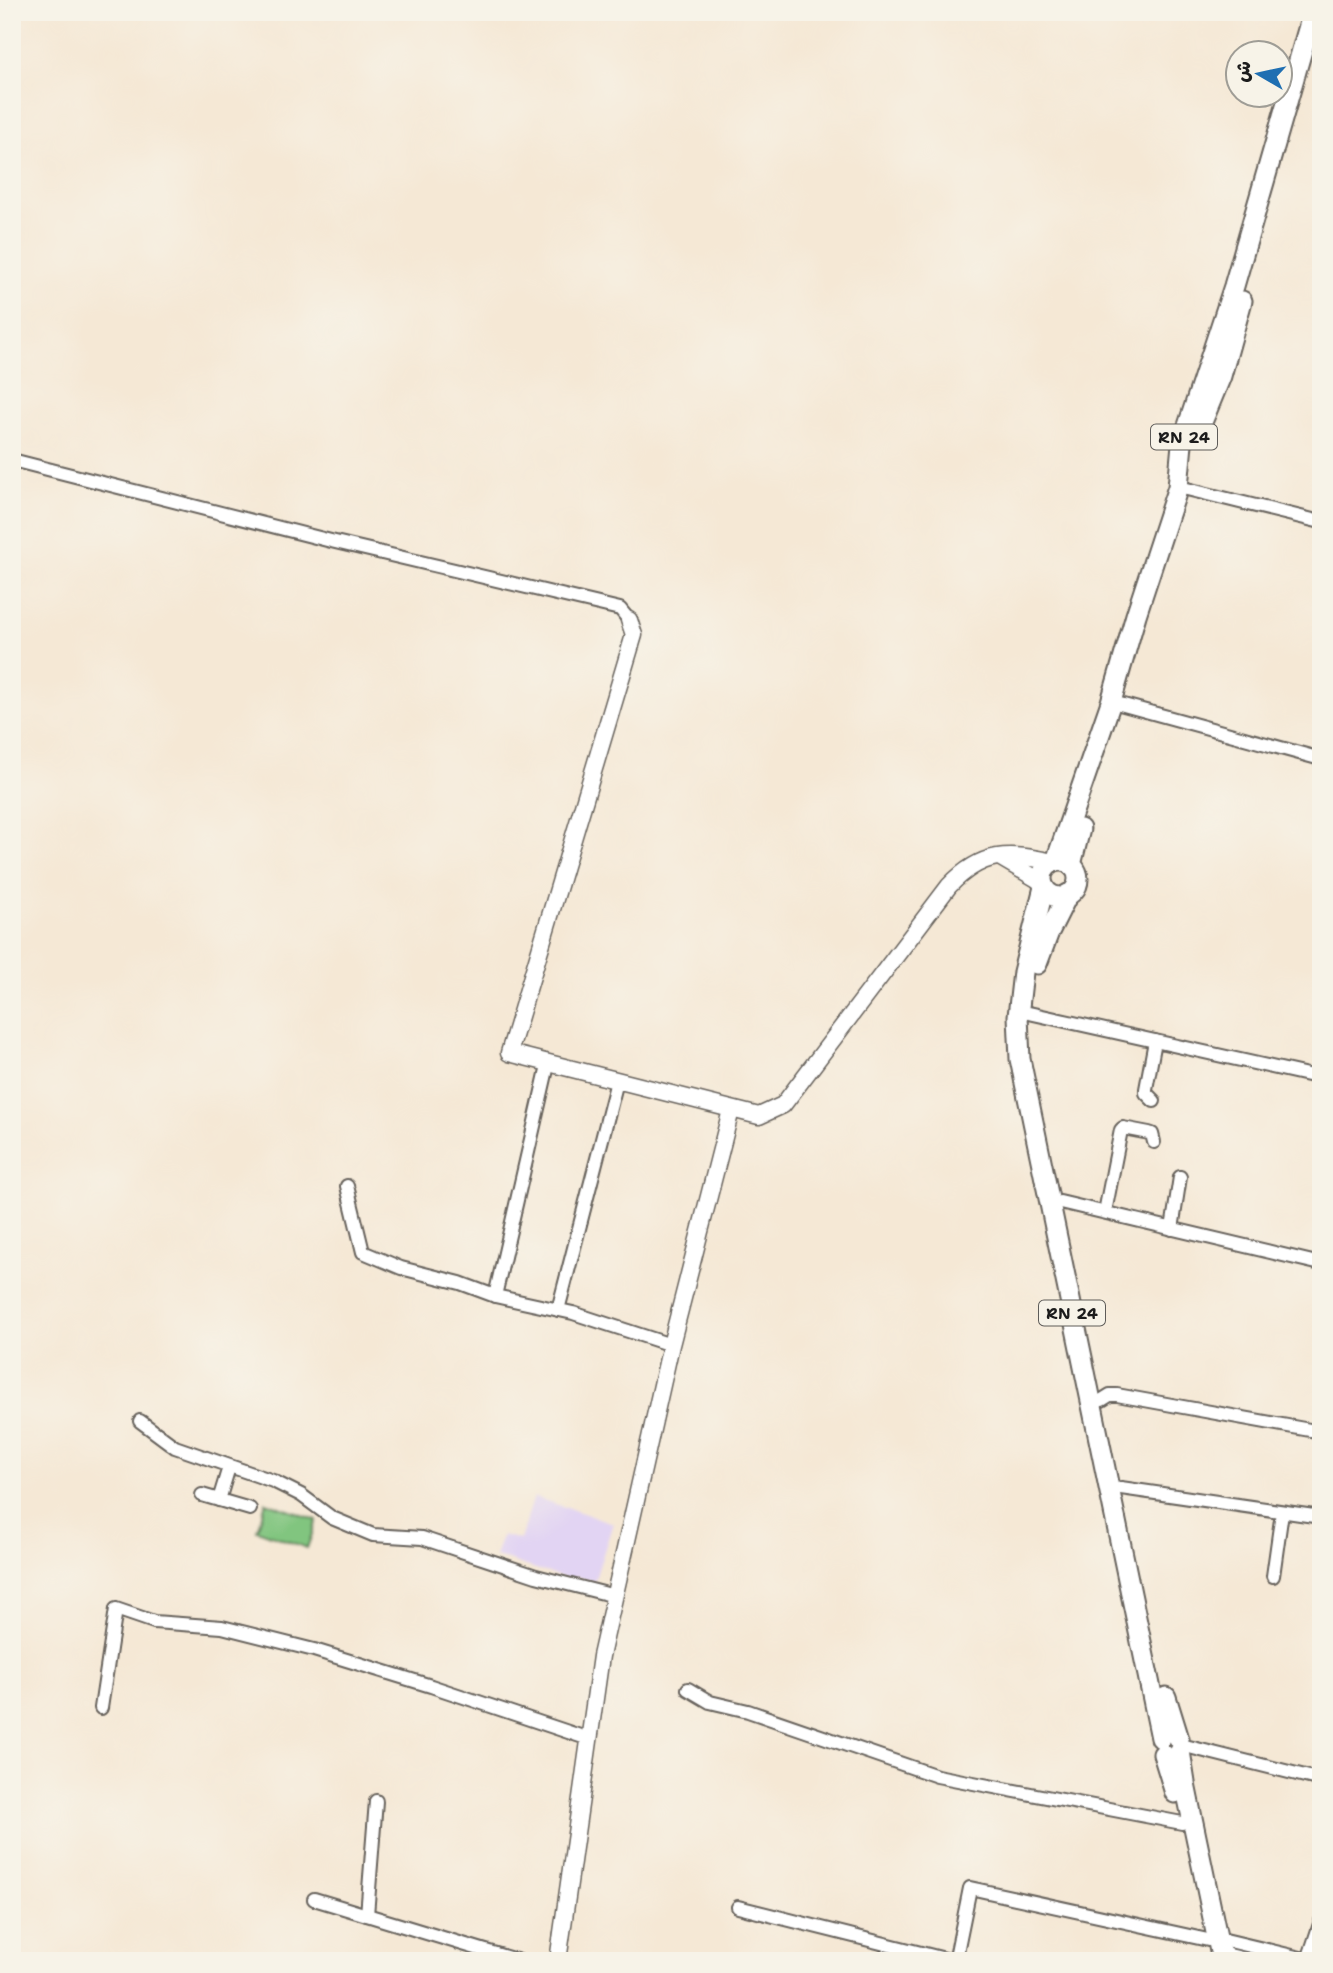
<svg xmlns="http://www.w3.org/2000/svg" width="1333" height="1973" font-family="'Shantell Sans','Playpen Sans Arabic',sans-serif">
<rect width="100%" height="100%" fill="#f7f3e8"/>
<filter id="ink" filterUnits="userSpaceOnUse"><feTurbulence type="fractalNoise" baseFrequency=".0143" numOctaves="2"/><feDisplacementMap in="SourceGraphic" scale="14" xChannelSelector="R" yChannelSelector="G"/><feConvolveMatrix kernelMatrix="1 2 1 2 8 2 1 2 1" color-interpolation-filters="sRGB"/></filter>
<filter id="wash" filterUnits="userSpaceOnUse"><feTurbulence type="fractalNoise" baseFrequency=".00686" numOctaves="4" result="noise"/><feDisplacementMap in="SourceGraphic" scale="28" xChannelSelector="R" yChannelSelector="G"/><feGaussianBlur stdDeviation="1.57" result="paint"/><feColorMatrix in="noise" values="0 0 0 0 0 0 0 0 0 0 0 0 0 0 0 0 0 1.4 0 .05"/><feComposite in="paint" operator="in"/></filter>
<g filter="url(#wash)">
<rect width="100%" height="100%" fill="#f5e8d5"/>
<path fill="#e2d4f3" d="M534 1497 613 1523 594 1582 576 1576 574 1581 495 1556 502 1535 520 1540Z"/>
<path fill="#81c57f" stroke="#4e704e" stroke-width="2" d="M266 1502 317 1520 307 1548 257 1530Z"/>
</g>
<g filter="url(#ink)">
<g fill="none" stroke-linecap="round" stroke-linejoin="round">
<defs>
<g id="minor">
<path d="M12 460 331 541 620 609 629 620"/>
<path d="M1187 489 1321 522"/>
<path d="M1120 704 1321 759"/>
<path d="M1029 1013 1321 1078"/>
<path d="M1154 1101 1146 1093V1089L1155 1041"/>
<path d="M347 1186 363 1252 401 1268 460 1283 495 1296 573 1313 671 1345"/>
<path d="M1060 1202 1321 1264"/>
<path d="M1105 1212 1121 1130 1123 1128 1149 1133 1152 1134 1154 1142"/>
<path d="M1172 1229 1180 1177"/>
<path d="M495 1296 548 1065"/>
<path d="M558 1310 617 1081"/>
<path d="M1102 1400 1110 1395H1117L1321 1432"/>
<path d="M140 1421 175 1447 273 1481 301 1495 332 1518 373 1535 422 1538 536 1576 615 1596"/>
<path d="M1121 1488 1321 1517"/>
<path d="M202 1495 250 1509"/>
<path d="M219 1500 229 1467"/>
<path d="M1273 1576 1282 1512"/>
<path d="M688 1689 710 1702 748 1711 937 1776 1182 1823"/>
<path d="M101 1708 116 1609 154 1622 222 1627 314 1650 431 1686 589 1739"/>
<path d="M1181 1745 1321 1780"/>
<path d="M314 1899 519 1961"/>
<path d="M738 1907 949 1960 956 1957 970 1888 1208 1940"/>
<path d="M367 1915 376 1801"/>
<path d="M1217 1938 1313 1961"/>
<path d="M1221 1953 1254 1961"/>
<path d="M1308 1960 1321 1921"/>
</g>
<g id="major">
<path d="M629 620 634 635 509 1053 759 1116 783 1105 949 886C982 851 1008 852 1053 862"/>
<path d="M1001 858 1042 882"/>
<path d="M558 1961 601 1656 671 1345 731 1110"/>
</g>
<g id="highway">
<path d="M1202 422 1221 376 1242 301"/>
<path d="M1056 861 1111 702 1136 615 1178 487 1182 444 1234 286 1313 12"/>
<circle cx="1060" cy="879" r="18"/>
<path d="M1071 865 1080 829"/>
<path d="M1044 887 1023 972 1018 1016 1020 1059 1161 1738"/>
<path d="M1037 964 1049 932 1068 894"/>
<path d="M1166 1697 1179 1739"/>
<path d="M1180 1751 1186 1789 1222 1961"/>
<path d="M1163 1754 1175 1793"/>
</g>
</defs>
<use href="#minor" stroke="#68635d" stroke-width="16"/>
<use href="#major" stroke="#68635d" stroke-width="19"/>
<use href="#highway" stroke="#68635d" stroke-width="23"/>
<use href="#minor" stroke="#fff" stroke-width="12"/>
<use href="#major" stroke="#fff" stroke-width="16"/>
<use href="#highway" stroke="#fff" stroke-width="19"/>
</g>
</g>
<g text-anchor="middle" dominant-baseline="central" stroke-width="5" stroke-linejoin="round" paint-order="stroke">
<g fill="#f7f3e8" stroke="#5e5c59" stroke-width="2">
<rect x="1151" y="424.5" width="66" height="25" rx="5"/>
<rect x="1039" y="1300.5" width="66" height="25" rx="5"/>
</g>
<g font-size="16" font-weight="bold" fill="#1c1c1c">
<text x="1184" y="437">RN 24</text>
<text x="1072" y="1313">RN 24</text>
</g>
</g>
<rect width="1333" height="1973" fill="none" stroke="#f7f3e8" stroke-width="42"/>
<g transform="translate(1259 74) rotate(279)"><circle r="33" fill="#f7f3e8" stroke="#9f9d96" stroke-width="2"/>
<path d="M0-5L12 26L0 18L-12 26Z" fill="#1f6fb2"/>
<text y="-10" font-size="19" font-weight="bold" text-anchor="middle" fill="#1c1c1c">ش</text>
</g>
</svg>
